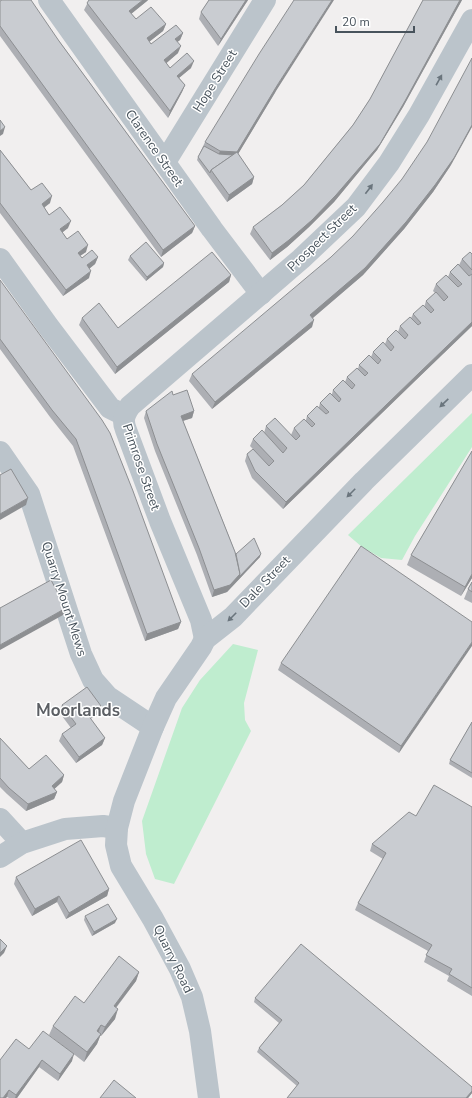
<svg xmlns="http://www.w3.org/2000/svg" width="472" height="1098" font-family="'Nunito Sans',sans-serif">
<rect width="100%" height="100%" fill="#f1efef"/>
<g fill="#bfedcf">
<path d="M472 413V447L415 536 402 560 381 558 362 547 348 535Z"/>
<path d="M233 644 258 650 244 703 245 720 251 731 174 884 155 879 146 854 142 821 182 708 200 680Z"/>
</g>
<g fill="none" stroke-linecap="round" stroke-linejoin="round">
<g stroke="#bbc4cb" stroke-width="22">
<path d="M49 0 212 229 261 294"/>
<path d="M165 162 265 0"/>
<path d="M0 259 48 326 110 408 124 415"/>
<path d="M0 452 29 494 81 654 93 680 108 697 153 727"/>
<path d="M205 639 201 620 160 521 126 430C122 420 124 415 130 406L301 259 356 207 389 163 419 115 472 20"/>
<path d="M0 819 22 843"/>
<path d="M0 857 22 843 65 829 103 826 117 828"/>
<path d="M209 1098 200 1031 192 997 180 969 153 919 121 866 116 845 117 828 124 801 153 727 166 698 201 647 205 639 233 617 364 481 472 375"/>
</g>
</g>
<g fill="#adafb4">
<path d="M89 0H148L147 1 131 14 136 19 166 24 163 31 149 42 151 44 183 33 180 40 177 42 178 53 166 63 170 68H191L179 78 185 85 182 92 168 118 84 10Z"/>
<path d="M209 0H248L218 46 199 19 201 12Z"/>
<path d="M423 0H462L403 107 377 150 334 202 309 227 287 247 270 260 250 234 253 227 282 205 304 185 353 125 370 99Z"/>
<path d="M0 1 59 41 195 226 192 233 161 257 0 36Z"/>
<path d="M276 91 238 154 254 177 252 184 227 202 197 160 198 157 205 142Z"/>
<path d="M0 150 31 190 50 203 44 208 49 215 68 228 62 232 67 239 86 252 80 256 82 258 98 257 95 264 89 269V278L63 296 0 213Z"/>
<path d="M451 165 433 192 404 229 363 275 313 318 312 327 212 409 189 381 192 374Z"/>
<path d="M472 254V326L416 380 283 509 252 478 245 461 247 454 253 449 250 446 253 439 264 433 266 426 291 435 294 428 306 420 307 416 319 407 320 403 332 394 333 390 345 382 347 377 358 369 359 365 371 357 373 352 385 344 387 339 398 332 400 326 411 318 413 314 424 307 426 301 435 293 433 291 436 284 448 277 450 272 459 265 462 259Z"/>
<path d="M130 256 164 263 163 267 146 281 128 260Z"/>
<path d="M231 275 229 282 115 374 79 325 82 318 118 328Z"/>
<path d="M0 280 181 622 178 629 145 641 73 446 50 417 0 349Z"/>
<path d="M173 395 194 411 192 418 183 421 236 554 260 557 227 592 212 597 197 555 155 451 144 418 146 411Z"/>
<path d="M472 451V578L461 596 407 565 411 555Z"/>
<path d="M472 582V603L464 599 468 589Z"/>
<path d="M472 622 399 753 278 670 281 663Z"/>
<path d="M62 705 99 713 90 719 105 738 102 745 76 763 59 741 62 734 71 728 59 712Z"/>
<path d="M472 722V778L449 764 450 760Z"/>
<path d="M0 738 29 769 64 775 62 782 54 789 57 792 54 799 26 811 7 794 0 787Z"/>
<path d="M472 807V996L447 981 449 976 424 962 428 951 355 910 358 903 383 859 370 851 372 844 416 816Z"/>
<path d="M16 877 109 889 107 896 66 919 57 902 32 916 14 884Z"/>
<path d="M85 916 115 923 92 936 84 920Z"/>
<path d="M139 972 136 981 116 1008 115 1019 101 1036H100L97 1044 84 1062 49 1035 53 1026 84 1003Z"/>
<path d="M255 998 472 1093 468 1098H287L297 1086 257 1052 259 1048 279 1023 254 1002Z"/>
<path d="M29 1049 72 1061 58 1081 39 1067 17 1098H9L7 1097 0 1098Z"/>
</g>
<g fill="#8d8f92">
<path d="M143 0H148L147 1 126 18 129 11Z"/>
<path d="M246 0H248L218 46 221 39Z"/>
<path d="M332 0H334L276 91 235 159 217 158 220 151 278 84Z"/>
<path d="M460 0H462L403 107 377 150 334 202 309 227 287 247 270 260 272 253Z"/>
<path d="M166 24 163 31 145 45 147 38Z"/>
<path d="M183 33 180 40 172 46 175 39Z"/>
<path d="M181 46 178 53 162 67 164 60Z"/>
<path d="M194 61 191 68 174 82 177 76Z"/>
<path d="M185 85 182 92 168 118 170 111Z"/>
<path d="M472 125V127L451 165 433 192 404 229 363 275 308 322 310 315Z"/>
<path d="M5 127 3 134 0 136V131Z"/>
<path d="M254 177 252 184 227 202 229 195Z"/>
<path d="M52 196 50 203 39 211 42 204Z"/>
<path d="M71 221 68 228 58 236 60 229Z"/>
<path d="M195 226 192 233 161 257 163 250Z"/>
<path d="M88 245 86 252 75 259 78 253Z"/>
<path d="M98 257 95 264 85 272 87 265Z"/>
<path d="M164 263 163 267 146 281 147 277Z"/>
<path d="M91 271 89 278 63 296 66 290Z"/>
<path d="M231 275 229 282 115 374 117 367Z"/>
<path d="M314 320 312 327 212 409 215 402Z"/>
<path d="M472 322V326L416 380 283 509 286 502 419 373Z"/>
<path d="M194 411 192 418 179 422 181 416Z"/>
<path d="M28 498 26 505 0 520V514Z"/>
<path d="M261 554 260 557 227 592 212 597 214 590 240 574Z"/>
<path d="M472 574V578L461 596 465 587Z"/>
<path d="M66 608 63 615 0 650V645Z"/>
<path d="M181 622 178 629 145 641 147 634Z"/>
<path d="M472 642V646L399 753 401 746Z"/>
<path d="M101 706 99 713 86 722 88 715Z"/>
<path d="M105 738 102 745 76 763 79 757Z"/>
<path d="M64 775 62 782 50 793 52 786Z"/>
<path d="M57 792 54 799 26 811 28 804Z"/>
<path d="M109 889 107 896 66 919 69 913Z"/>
<path d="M59 896 57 902 32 916 35 909Z"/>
<path d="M117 919 115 923 92 936 94 932Z"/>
<path d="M7 946 4 953 0 957V953Z"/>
<path d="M139 972 136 981 110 1015 114 1006Z"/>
<path d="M118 1009 115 1019 101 1036 105 1027Z"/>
<path d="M101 1025 98 1034 97 1031Z"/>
<path d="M101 1034 97 1044 84 1062 87 1052Z"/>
<path d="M74 1054 72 1061 58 1081 60 1074Z"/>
<path d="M42 1060 39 1067 17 1098H15L16 1095Z"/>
<path d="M9 1090 7 1097 6 1098H3Z"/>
<path d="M472 1091V1093L468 1098H466Z"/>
</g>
<g fill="#c9ccd1" stroke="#8d8f92">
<path d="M2 0H31L59 41 195 226 163 250 0 26V1Z"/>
<path d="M89 0H143L129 11 136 19 151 7 166 24 147 38 151 44 176 25 183 33 175 39 181 46 164 60 170 68 187 53 194 61 177 76 185 85 170 111 87 3Z"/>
<path d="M209 0H246L221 39 201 12Z"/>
<path d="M294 0H332L278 84 237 152 220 151 205 142 259 54Z"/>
<path d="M423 0H460L405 101 380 144 336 195 312 220 289 240 272 253 253 227 282 205 304 185 353 125 370 99Z"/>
<path d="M472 58V125L454 158 435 185 406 222 365 268 310 315 314 320 215 402 192 374 331 257 353 236 383 202 402 179 427 142Z"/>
<path d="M0 120 5 127 0 131Z"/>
<path d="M204 146 219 154 233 155 211 170 210 173 198 157Z"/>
<path d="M0 150 31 190 42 183 52 196 42 204 49 215 60 207 71 221 60 229 67 239 78 231 88 245 78 253 82 258 92 250 98 257 87 265 91 271 66 290 0 203Z"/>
<path d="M237 152 254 177 229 195 211 170Z"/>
<path d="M146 242 164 263 147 277 130 256Z"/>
<path d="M212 252 231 275 117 367 82 318 99 303 118 328Z"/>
<path d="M470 252 472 254V270L462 259Z"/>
<path d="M458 264 469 276 472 274V322L419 373 286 502 255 471 247 454 253 449 269 466 274 461 253 439 262 430 283 453 287 448 266 426 275 418 296 440 300 436 294 428 304 419 312 427 315 424 307 416 317 406 326 414 329 412 320 403 330 393 339 402 341 399 333 390 343 380 352 389 355 385 347 377 357 368 365 376 368 373 359 365 369 355 378 364 381 360 373 352 383 342 391 351 394 347 387 339 396 330 405 339 408 335 400 326 410 317 418 325 421 323 413 314 423 305 431 313 434 310 426 301 436 292 444 301 448 297 436 284 446 275 458 287 462 284 450 272Z"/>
<path d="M0 280 102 420 110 433 133 491 181 622 147 634 76 439 52 410 0 339Z"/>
<path d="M187 390 194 411 181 416 235 552 240 574 230 585 214 590 199 548 157 444 146 411 172 391 173 395Z"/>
<path d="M472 451V574L465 587 411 555Z"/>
<path d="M11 469 28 498 0 514V475Z"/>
<path d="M254 538 261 554 239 577 240 574 236 554Z"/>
<path d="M361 546 472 622V642L401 746 281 663Z"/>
<path d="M51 580 66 608 0 645V608Z"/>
<path d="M472 582V592L468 589Z"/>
<path d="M87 687 101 706 88 715 105 738 79 757 62 734 76 724 62 705Z"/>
<path d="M472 722V773L450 760Z"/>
<path d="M0 738 29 769 46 755 64 775 52 786 57 792 28 804 9 788 0 778Z"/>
<path d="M434 785 472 807V988L449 974 452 969 426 955 432 945 358 903 386 853 372 844 409 812 416 816Z"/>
<path d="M81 840 109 889 69 913 59 896 35 909 16 877Z"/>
<path d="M108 904 117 919 94 932 85 916Z"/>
<path d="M0 939 7 946 0 953Z"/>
<path d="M301 944 472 1087V1091L466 1098H287L299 1083 259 1048 282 1020 255 998Z"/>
<path d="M119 956 139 972 114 1006 118 1009 105 1027 101 1025 97 1031 101 1034 87 1052 53 1026 75 996 84 1003Z"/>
<path d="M43 1031 74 1054 60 1074 42 1060 16 1095 9 1090 3 1098H0V1060L16 1039 29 1049Z"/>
<path d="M114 1080 136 1098H100Z"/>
</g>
<defs><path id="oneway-solid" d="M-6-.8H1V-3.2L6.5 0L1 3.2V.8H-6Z"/></defs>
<g fill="#6a757d">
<use href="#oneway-solid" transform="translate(439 80) rotate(-61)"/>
<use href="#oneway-solid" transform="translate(369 189) rotate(-53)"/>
<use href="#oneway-solid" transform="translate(444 403) rotate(136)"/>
<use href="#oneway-solid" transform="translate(351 493) rotate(135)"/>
<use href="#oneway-solid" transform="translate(232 617) rotate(135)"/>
</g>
<g text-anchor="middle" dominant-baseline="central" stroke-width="3" stroke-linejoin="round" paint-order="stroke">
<g font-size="13" fill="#48535c" stroke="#fff">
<text transform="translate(215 81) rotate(-58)">Hope Street</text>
<text transform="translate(154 148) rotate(55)">Clarence Street</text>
<text transform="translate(322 238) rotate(-44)">Prospect Street</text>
<text transform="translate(141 467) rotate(71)">Primrose Street</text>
<text transform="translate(265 582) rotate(-46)">Dale Street</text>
<text transform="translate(64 599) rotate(72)">Quarry Mount Mews</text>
<text transform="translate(173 959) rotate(64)">Quarry Road</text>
</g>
<g font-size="17" font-weight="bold" fill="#5c5f64" stroke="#fff">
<text x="78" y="710">Moorlands</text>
</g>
</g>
<path d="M336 26v6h78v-6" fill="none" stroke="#48535c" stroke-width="2"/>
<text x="342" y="26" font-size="12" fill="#48535c" stroke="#ffffff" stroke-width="3" paint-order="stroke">20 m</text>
</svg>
